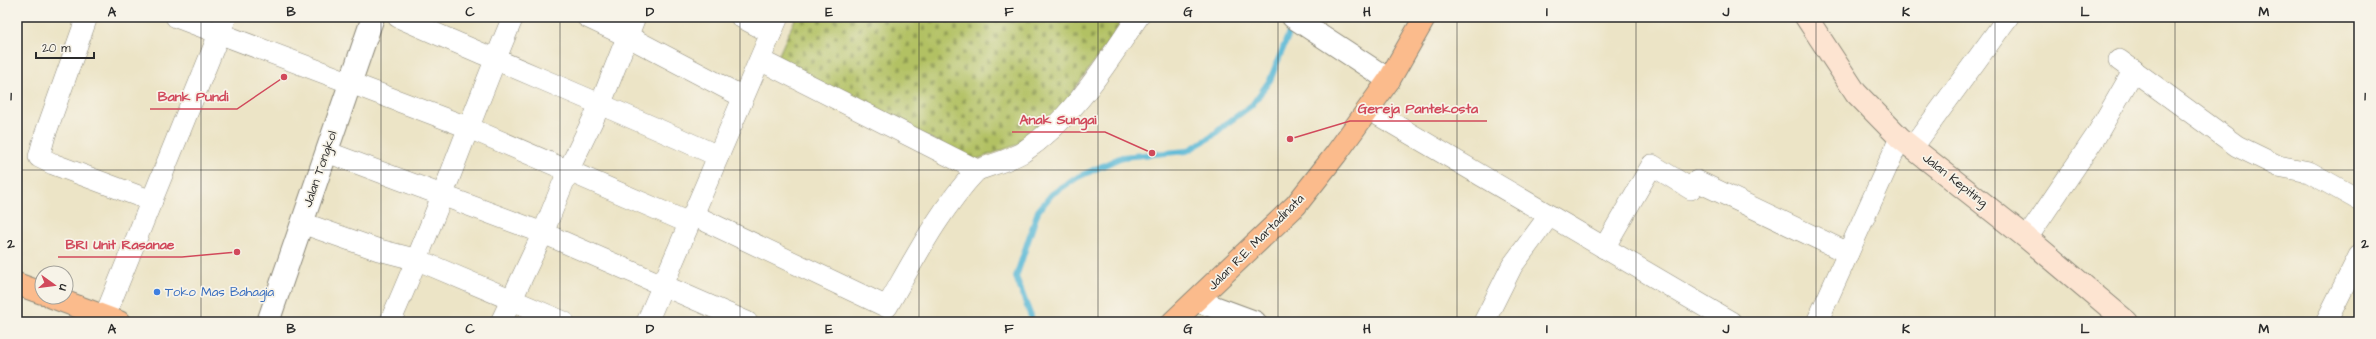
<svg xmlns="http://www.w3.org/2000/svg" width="2376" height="339" font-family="'Architects Daughter',sans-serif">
<defs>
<pattern id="cemetery-stones" width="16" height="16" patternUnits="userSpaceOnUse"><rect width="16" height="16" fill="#b2c164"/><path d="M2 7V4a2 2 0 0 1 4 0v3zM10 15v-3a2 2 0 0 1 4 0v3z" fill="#919d53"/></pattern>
</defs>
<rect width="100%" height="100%" fill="#f7f3e8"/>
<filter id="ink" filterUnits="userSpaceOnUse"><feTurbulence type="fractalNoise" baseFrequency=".025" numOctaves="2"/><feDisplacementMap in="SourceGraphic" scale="8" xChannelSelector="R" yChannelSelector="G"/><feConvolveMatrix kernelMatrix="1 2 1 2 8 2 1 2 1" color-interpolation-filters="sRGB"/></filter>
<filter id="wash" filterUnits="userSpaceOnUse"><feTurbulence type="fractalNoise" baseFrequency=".012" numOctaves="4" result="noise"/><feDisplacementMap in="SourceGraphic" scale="16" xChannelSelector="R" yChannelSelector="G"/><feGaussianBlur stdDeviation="0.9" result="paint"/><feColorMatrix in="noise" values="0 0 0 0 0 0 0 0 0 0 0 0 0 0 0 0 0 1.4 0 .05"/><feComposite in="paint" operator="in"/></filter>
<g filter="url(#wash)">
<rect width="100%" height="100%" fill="#ece4c6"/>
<path fill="url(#cemetery-stones)" stroke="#6e7648" d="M796 17H1104L1120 25 1057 114 1025 142 975 160 775 63Z"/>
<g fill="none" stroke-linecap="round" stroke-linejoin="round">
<path stroke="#58b8d6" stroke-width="6" d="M1033 322 1016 277 1038 211 1052 194 1078 177 1122 157 1187 151 1211 137 1226 124 1252 105 1270 80 1294 21"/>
</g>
</g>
<g filter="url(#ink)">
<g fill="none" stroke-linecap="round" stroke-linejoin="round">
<defs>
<g id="minor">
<path d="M87 17 45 135 39 157 53 164 152 201"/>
<path d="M176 17 467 127 689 223"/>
<path d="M398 17C504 64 612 108 718 156"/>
<path d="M587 17 627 36 743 97"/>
<path d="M741 17 771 33"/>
<path d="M760 60 977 170C991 165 1010 160 1023 152 1073 119 1105 65 1138 17"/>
<path d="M2119 60 2237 146 2278 166 2309 172 2359 200"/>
<path d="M1368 109 1731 322"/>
<path d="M1913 147 2008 17"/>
<path d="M327 152 543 233 747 322"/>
<path d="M693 215 887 307C914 260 939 210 977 170"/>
<path d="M302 223 379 250 418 260 564 322"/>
<path d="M2027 238 2096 136 2134 70"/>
<path d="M1604 248 1652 165 1691 189 1697 181 1848 253"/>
<path d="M105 316 226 17"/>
<path d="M390 322C435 222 470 118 513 17"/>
<path d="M501 322 543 233 568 171 601 103 635 17"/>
<path d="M647 322 778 17"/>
<path d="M1484 322 1512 266 1549 216"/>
<path d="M1817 322 1900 138"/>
<path d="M2326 322 2359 256"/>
</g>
<g id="tertiary">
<path d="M1293 17 1389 80"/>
<path d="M1198 301 1255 322"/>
<path d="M268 322 373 17"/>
</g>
<path id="secondary" d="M1806 17 1856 93 1900 138 2027 238 2127 322"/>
<g id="trunk">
<path d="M17 284 42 293"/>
<path d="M52 297 119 322"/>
<path d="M1173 322 1296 205 1336 154 1389 80 1425 17"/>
</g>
</defs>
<use href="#minor" stroke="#8c8878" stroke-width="22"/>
<use href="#tertiary" stroke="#8c8878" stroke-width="24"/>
<use href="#secondary" stroke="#8c8878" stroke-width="24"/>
<use href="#trunk" stroke="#8c8878" stroke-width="24"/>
<use href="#minor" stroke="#fff" stroke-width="21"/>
<use href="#tertiary" stroke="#fff" stroke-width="22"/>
<use href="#secondary" stroke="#fde4d1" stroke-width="22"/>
<use href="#trunk" stroke="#fbbb8c" stroke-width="22"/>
</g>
</g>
<path fill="none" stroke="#2b2b2b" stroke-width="1" stroke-opacity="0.55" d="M201 17V322M381 17V322M560 17V322M740 17V322M919 17V322M1098 17V322M1278 17V322M1457 17V322M1636 17V322M1816 17V322M1995 17V322M2175 17V322M17 170H2359"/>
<circle fill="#3f7fe0" stroke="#f7f3e8" stroke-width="1.5" cx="157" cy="292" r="4"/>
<g text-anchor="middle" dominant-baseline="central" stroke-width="3.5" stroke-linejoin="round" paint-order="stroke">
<g font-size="13" fill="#2b2b2b" stroke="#f7f3e8">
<text transform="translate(320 169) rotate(-71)">Jalan Tongkol</text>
<text transform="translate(1955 180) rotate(38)">Jalan Kepiting</text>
<text transform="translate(1256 242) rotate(-45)">Jalan R.E. Martadinata</text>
</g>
<g font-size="13" fill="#366cbe" stroke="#f7f3e8" text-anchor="start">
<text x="165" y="292">Toko Mas Bahagia</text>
</g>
</g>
<path fill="none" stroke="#d1495b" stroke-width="1.5" d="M284 77L237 109H150M1290 139L1350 121H1487M1152 153L1105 132H1012M237 252L182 257H58"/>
<g fill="#d1495b" stroke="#f7f3e8" stroke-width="1.5">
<circle cx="284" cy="77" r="4"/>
<circle cx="1290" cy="139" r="4"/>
<circle cx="1152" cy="153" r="4"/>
<circle cx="237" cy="252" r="4"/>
</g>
<g font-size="14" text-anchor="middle" font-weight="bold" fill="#d1495b" stroke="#f7f3e8" stroke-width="3.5" stroke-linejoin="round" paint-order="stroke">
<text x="193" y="101">Bank Pundi</text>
<text x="1418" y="113">Gereja Pantekosta</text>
<text x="1058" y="124">Anak Sungai</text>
<text x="120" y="249">BRI Unit Rasanae</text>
</g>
<rect width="2376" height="339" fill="none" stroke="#f7f3e8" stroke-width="44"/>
<g transform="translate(54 285) rotate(104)"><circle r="19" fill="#f7f3e8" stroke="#a5a39c"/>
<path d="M0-3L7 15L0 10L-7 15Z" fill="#d1495b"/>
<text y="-6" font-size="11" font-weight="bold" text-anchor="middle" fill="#2b2b2b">U</text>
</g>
<path d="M36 52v6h58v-6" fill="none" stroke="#2b2b2b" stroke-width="2"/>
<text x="42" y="52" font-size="12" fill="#2b2b2b" stroke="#f7f3e8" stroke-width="3" paint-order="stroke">20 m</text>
<rect x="22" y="22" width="2332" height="295" fill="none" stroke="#2b2b2b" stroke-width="1.5"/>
<g font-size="13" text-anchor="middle" font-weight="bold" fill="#2b2b2b">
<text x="112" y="16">A</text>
<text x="291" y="16">B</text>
<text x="470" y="16">C</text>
<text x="650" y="16">D</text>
<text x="829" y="16">E</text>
<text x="1009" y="16">F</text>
<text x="1188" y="16">G</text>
<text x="1367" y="16">H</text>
<text x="1547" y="16">I</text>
<text x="1726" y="16">J</text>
<text x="1906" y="16">K</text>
<text x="2085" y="16">L</text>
<text x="2264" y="16">M</text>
<text x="11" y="100">1</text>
<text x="2365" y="100">1</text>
<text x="11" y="248">2</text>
<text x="2365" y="248">2</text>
<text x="112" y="333">A</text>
<text x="291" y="333">B</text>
<text x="470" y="333">C</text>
<text x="650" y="333">D</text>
<text x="829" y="333">E</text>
<text x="1009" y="333">F</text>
<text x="1188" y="333">G</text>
<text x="1367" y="333">H</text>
<text x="1547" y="333">I</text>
<text x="1726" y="333">J</text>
<text x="1906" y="333">K</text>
<text x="2085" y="333">L</text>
<text x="2264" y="333">M</text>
</g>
</svg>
